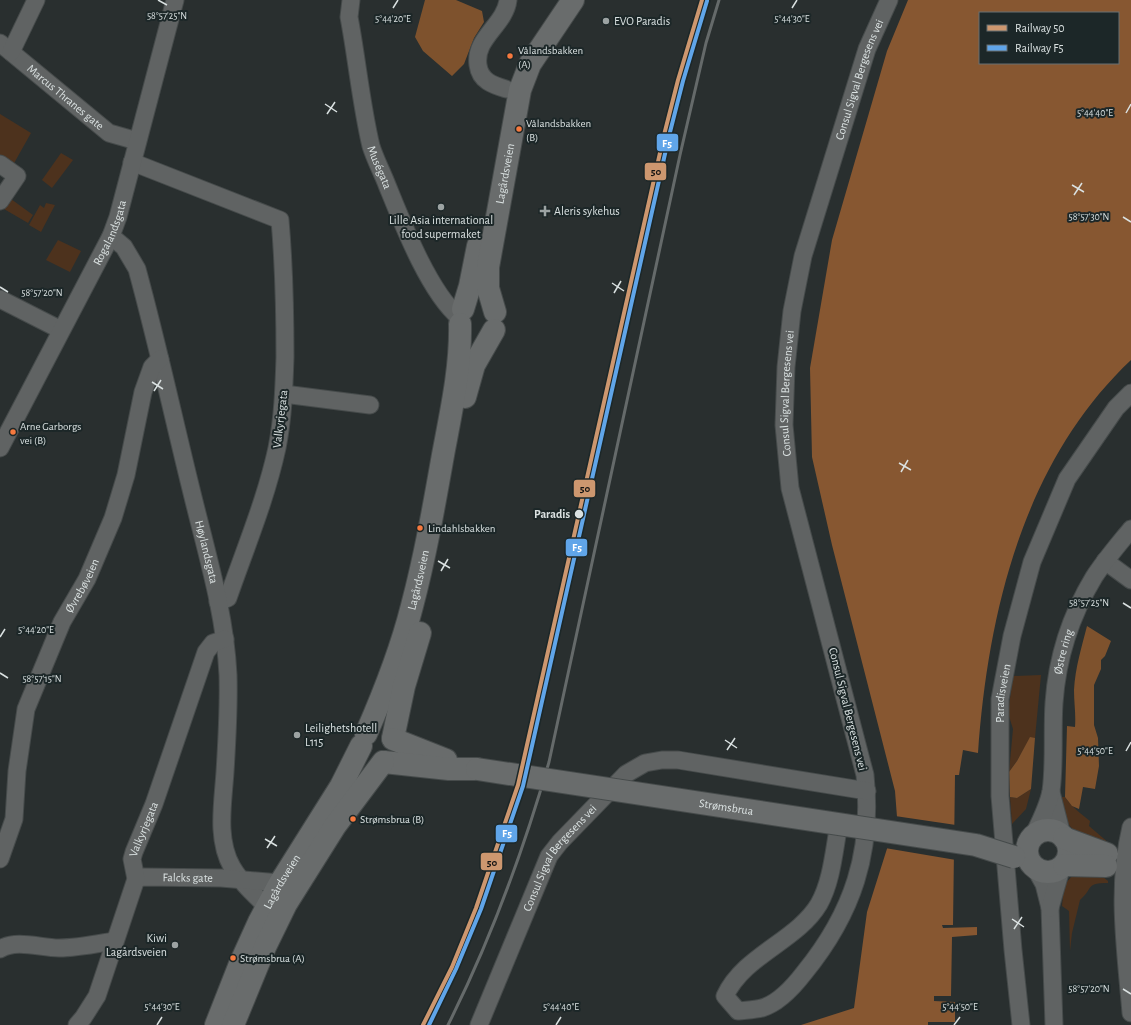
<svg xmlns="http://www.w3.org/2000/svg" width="1131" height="1025" font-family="'Alegreya Sans',sans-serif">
<rect width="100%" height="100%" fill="#292f2f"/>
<g fill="#4d321d">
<path d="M0 114 31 133 13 165 0 160Z"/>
<path d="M61 153 73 160 52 188 42 180Z"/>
<path d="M11 199 33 215 28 223 4 209Z"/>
<path d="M46 203 55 205 41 232 29 225 40 205 44 208Z"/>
<path d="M58 240 81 251 70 272 46 260Z"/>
<path d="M1041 675 1035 738H1030L1017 761 1009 772 1013 729 1008 713 1013 676Z"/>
<path d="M1031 789 1026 809 1012 824 1010 797 1017 798Z"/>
<path d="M1061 797H1065C1071 806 1081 814 1090 821L1089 826 1110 844C1077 833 1066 836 1061 797Z"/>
<path d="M1103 871V877L1108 881V883C1085 883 1094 888 1080 900L1072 933 1070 951 1069 911 1062 906 1064 885 1073 875Z"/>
</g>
<g fill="#7e522d">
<path d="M425 0H456L482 11 484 22 474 38 464 64 452 76 423 51 415 37Z"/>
<path d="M1087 626 1111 641 1105 656 1101 660V669L1094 685V725L1098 738 1099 766 1095 789 1083 787 1079 809 1072 806 1065 797 1067 726 1075 727C1076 714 1074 703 1074 690 1075 668 1082 646 1087 626Z"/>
<path d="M1030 737 1035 738 1031 789 1017 798 1010 797 1009 772 1017 761Z"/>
</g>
<path fill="#875731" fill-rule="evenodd" d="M908 0H1131V360C1024 461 988 611 978 753L963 750 959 775H955L953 925H942L943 928 977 927V935L952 937 951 996H934V1001L955 1002V1022H928V1025H801L854 1008 867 912 897 817 895 791 832 545 812 457 810 368 832 240 887 51ZM980 13H1118V63H980Z"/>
<path fill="#292f2f" d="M895 816 956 825V860L885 848Z"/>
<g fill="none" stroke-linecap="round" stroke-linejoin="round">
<defs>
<g id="minor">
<path id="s1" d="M351 0 349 17C357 59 361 104 371 146 375 159 382 172 387 185 402 222 429 292 459 317"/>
<path id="s2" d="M0 43 109 133 137 141"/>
<path d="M11 52 36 0"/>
<path d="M506 89C493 85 480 81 478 65 474 38 505 25 508 0"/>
<path d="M132 162 280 220C284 266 285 311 285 357 284 388 283 418 277 448 266 499 245 549 228 598L218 602"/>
<path d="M0 164 17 176 0 201"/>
<path id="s3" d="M111 236 124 247 137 269C157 342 173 416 191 489 206 551 225 612 228 675 229 708 227 740 225 772 223 803 216 839 232 867 241 883 255 895 267 907"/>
<path d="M0 299 61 330"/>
<path d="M284 394 370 405"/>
<path id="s4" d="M0 448 111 236 118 217 175 0"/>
<path d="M1105 561 1131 580"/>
<path d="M1051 792 1062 835"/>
<path id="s5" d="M839 824C834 850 832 881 819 904 797 941 744 955 725 996L738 1011C746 1010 755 1010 762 1008 779 1003 794 986 804 973 853 913 873 852 865 775L790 488 784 425 786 367 792 311 803 256 867 49 889 0"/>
<path d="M1131 827C1116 889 1126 951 1131 1013"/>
<path id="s6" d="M1033 836C1040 822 1048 807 1051 791 1055 763 1052 732 1054 703 1057 659 1071 615 1094 577 1105 560 1118 545 1131 529"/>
<path id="s7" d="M0 859 14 819 17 771 26 709 62 622 87 579 113 518 126 475 143 392 152 367 160 359"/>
<path d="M1035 868 1044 884 1050 908 1054 1025"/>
<path id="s8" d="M136 879 143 877 221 878 280 883"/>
<path d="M1050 908 1062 866"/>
<path d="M0 949C17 939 40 948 59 948 77 948 96 944 114 941"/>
<path id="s9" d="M77 1025 83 1018 97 996 136 879 132 859 134 852 154 804 206 652 213 643 225 639"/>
<path id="s10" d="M479 1025 549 856 560 842 626 774 645 763 662 760H678L867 791"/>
<path id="s11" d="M1021 1025 1013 950 1000 796V699L1012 636 1032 562 1067 479 1116 408 1131 393"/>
</g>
<g id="major">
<path d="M463 309 470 286 478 246"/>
<path id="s12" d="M495 312 488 288V267L520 90 530 64 573 0"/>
<path d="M465 397 474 365 494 330"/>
<path id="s13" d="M366 734C384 693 401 650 412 606 425 557 434 506 443 455 451 412 461 368 460 324"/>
<path d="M393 738 404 686 420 633"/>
<path d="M393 739 446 760"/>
<path d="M384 762 449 769H477"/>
<circle cx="1048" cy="851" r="21"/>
<path d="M1064 838 1107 854"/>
<path d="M1064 865 1106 866"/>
<path id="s14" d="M216 1025 240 964 259 922 280 883 341 786 361 746"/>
<path d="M233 1025 265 947 286 904 335 826 383 762"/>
</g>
</defs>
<use href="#minor" stroke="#464b4b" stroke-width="19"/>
<use href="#major" stroke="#464b4b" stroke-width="24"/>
<use href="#minor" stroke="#606363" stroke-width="17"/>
<use href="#major" stroke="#696c6c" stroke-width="22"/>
<path stroke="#656a6a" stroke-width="3" d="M448 1025C490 941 523 852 549 762L680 155 706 43 719 0"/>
<defs>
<g id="major-bridge">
<path id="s15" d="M477 769 976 845 1014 857"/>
</g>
</defs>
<use href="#major-bridge" stroke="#464b4b" stroke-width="24" stroke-linecap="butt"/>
<use href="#major-bridge" stroke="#696c6c" stroke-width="22"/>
<defs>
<path id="rail-1" d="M423 1025 452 967 476 908 518 785 664 135 678 80 702 0"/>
<path id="rail-2" d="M429 1025 456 969 481 909 523 786 669 136 683 81 707 1"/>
</defs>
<use href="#rail-1" stroke="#1c2728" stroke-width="7"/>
<use href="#rail-2" stroke="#1c2728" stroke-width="7"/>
<use href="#rail-1" stroke="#cd976f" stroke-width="4"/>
<use href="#rail-2" stroke="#60a5e9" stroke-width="4"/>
</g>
<path fill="none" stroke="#dae1e1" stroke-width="1.5" d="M158 0 167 5M393 8 398 0M792 8 797 0M325 104 337 112M1126 113 1131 104M327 114 335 102M1072 185 1084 192M1074 195 1082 183M1123 217 1131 222M612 283 624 291M0 287 8 292M614 293 621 281M152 382 163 389M154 391 161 380M899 463 911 470M901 472 908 460M438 561 450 568M441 571 448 559M1123 603 1131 608M0 637 5 629M0 673 8 678M725 740 737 748M727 750 735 738M1126 751 1131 742M265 839 277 846M267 848 275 836M1012 919 1024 927M1014 929 1022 917M1123 989 1131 994M157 1025 162 1017M556 1025 561 1017M954 1025 960 1017"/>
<g fill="#9ca3a3" stroke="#1c2728" stroke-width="1.5">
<circle cx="606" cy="21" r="4"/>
<circle cx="441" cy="207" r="4"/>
<path d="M543 205h4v4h4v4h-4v4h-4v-4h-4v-4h4z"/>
<circle cx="297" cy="735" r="4"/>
<circle cx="175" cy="945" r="4"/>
</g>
<g fill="#f6793e" stroke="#1c2728" stroke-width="1.5">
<circle cx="510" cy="56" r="3.5"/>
<circle cx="519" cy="129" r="3.5"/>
<circle cx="13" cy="432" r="3.5"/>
<circle cx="420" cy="528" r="3.5"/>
<circle cx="353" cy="819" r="3.5"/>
<circle cx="233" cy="958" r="3.5"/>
</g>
<circle fill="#dae1e1" stroke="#1c2728" stroke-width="1.5" cx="579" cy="514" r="5"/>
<g text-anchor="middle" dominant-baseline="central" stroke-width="4" stroke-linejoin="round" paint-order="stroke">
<g font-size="11" fill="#dae1e1" stroke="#1c2728" text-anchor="start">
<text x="518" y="50">Vålandsbakken<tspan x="518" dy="14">(A)</tspan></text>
<text x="526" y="123">Vålandsbakken<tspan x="526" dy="14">(B)</tspan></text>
<text x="20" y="426">Arne Garborgs<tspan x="20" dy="14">vei (B)</tspan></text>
<text x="428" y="528">Lindahlsbakken</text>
<text x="360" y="819">Strømsbrua (B)</text>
<text x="240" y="958">Strømsbrua (A)</text>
</g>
<g font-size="12" fill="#dae1e1" stroke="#1c2728" text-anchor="start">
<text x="614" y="21">EVO Paradis</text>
<text x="554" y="211">Aleris sykehus</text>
<text x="441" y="220" text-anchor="middle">Lille Asia international<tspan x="441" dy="14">food supermaket</tspan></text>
<text x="305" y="728">Leilighetshotell<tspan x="305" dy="14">L115</tspan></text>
<text x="167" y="938" text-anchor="end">Kiwi<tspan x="167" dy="14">Lagårdsveien</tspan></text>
</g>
<g font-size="12" fill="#dae1e1" stroke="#1c2728">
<text stroke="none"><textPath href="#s5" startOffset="1244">Consul Sigval Bergesens vei</textPath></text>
<text stroke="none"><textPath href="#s2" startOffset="85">Marcus Thranes gate</textPath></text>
<text stroke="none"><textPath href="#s1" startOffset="171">Muségata</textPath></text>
<text stroke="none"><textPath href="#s12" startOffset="141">Lagårdsveien</textPath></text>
<text stroke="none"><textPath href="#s4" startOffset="242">Rogalandsgata</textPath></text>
<text stroke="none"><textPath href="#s5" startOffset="920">Consul Sigval Bergesens vei</textPath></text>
<text transform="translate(280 419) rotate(-83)">Valkyrjegata</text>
<text stroke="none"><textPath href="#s3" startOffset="334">Høylandsgata</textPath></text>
<text stroke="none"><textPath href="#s13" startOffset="163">Lagårdsveien</textPath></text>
<text stroke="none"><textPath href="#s7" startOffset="289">Øvrebøveien</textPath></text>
<text stroke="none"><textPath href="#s6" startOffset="189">Østre ring</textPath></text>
<text stroke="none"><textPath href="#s11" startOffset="333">Paradisveien</textPath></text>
<text transform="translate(848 709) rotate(76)">Consul Sigval Bergesens vei</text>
<text stroke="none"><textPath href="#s15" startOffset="252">Strømsbrua</textPath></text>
<text stroke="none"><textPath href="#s9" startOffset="211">Valkyrjegata</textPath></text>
<text stroke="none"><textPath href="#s10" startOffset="187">Consul Sigval Bergesens vei</textPath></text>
<text stroke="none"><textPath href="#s8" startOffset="52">Falcks gate</textPath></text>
<text stroke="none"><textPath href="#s14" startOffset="158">Lagårdsveien</textPath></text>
</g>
<g font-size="12" font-weight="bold" fill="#dae1e1" stroke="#1c2728" text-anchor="end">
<text x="570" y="514">Paradis</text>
</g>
</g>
<g font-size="10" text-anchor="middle" fill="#dae1e1" stroke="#1c2728" stroke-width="4" stroke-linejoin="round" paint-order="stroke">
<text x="167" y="19">58°57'25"N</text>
<text x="393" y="22">5°44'20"E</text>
<text x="792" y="22">5°44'30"E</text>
<text x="1095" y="116">5°44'40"E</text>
<text x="1089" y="220">58°57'30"N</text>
<text x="42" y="296">58°57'20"N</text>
<text x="1089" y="606">58°57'25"N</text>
<text x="36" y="633">5°44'20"E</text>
<text x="42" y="682">58°57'15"N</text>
<text x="1095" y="754">5°44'50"E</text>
<text x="1089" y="992">58°57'20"N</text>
<text x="162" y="1010">5°44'30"E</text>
<text x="561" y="1010">5°44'40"E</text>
<text x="960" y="1010">5°44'50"E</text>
</g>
<g stroke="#1c2728" stroke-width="1.5">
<rect x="656" y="133" width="23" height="19" rx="4" fill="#60a5e9"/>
<rect x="644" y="162" width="23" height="19" rx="4" fill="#cd976f"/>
<rect x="573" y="479" width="23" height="19" rx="4" fill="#cd976f"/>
<rect x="565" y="538" width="23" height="19" rx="4" fill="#60a5e9"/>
<rect x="495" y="824" width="23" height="19" rx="4" fill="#60a5e9"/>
<rect x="480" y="852" width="23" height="19" rx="4" fill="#cd976f"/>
</g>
<g font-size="11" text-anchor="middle" font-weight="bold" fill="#fff">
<text x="667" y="147">F5</text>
<text x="577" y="551">F5</text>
<text x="507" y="837">F5</text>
</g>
<g font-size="11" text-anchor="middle" font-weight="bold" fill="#111">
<text x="656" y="175">50</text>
<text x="585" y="492">50</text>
<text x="492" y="866">50</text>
</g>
<rect x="979" y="12" width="140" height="52" fill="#1c2728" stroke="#687172"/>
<rect x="987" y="25" width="20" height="6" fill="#cd976f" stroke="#687172"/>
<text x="1015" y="32" font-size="12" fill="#dae1e1">Railway 50</text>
<rect x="987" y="45" width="20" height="6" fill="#60a5e9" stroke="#687172"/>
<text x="1015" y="52" font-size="12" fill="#dae1e1">Railway F5</text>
</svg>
